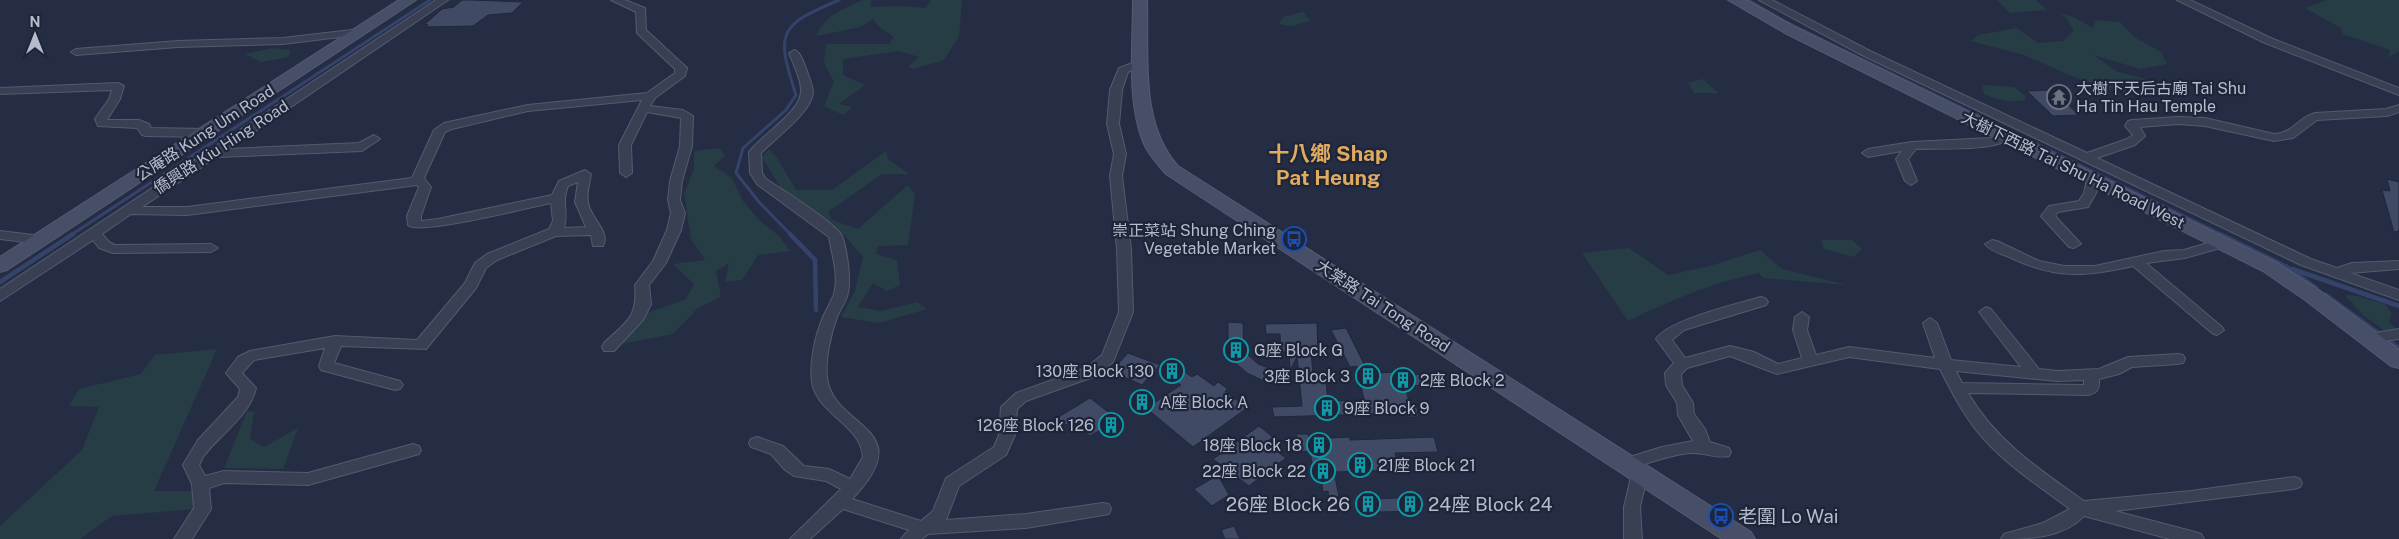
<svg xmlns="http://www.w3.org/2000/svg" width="2399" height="539" font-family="'Public Sans','Noto Sans TC',sans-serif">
<rect width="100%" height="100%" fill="#242d44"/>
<g fill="#273d45">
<path d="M863 0H872L870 7 902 6 926 8 931 0H962L959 36 944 60 913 69 908 67 919 57 899 51 843 59V75L865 85 839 104 852 107 843 115 824 106 834 82 824 63 826 44H889L894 37 879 27 873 19 861 27 816 36C825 15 843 9 863 0Z"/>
<path d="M1997 0H2036L2047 10 2010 13Z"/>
<path d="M2327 0H2399V51L2388 58 2390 50 2343 34 2341 28 2305 8Z"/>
<path d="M1303 12 1311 21 1291 26 1279 24 1283 17Z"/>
<path d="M2059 13 2074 17 2093 28 2096 20 2120 22 2134 37 2161 52 2167 64 2140 69 2094 55 2116 71 2164 84 2159 94 2132 90 2129 94 2081 80 2024 55 1971 41 1978 35 2017 28 2038 43 2063 41 2074 30 2066 18Z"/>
<path d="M273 48 290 50 289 57 261 62 245 54Z"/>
<path d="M1703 79 1718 93H1694L1688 83Z"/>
<path d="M1982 85 2014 87 2025 96V100C2010 103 1998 100 1984 94Z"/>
<path d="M708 149H721L725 156 714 166 732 178 743 201 759 220 779 236 790 251 758 255 742 280 725 282 729 263 716 271 721 297 698 308 673 334 622 344 647 313 686 299 694 284 673 264 705 260 691 239 684 194 694 169V151Z"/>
<path d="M769 149 777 158 796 190H832L886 151 889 160 909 174H882L828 212 832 220 858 229 908 185 915 194 908 245 878 246 876 254 897 260 900 285 887 291 873 283 858 307 880 311 917 302 927 309 879 323 841 317 855 291 863 257 844 235 781 188 762 157Z"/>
<path d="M1821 240H1852L1862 249 1854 257 1824 249Z"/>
<path d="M1629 248 1668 275 1710 266 1760 250 1782 269 1847 285 1763 278 1759 273C1711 283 1672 300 1628 321L1582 253Z"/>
<path d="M2345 295 2357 296 2385 304 2392 314 2389 322 2397 330 2385 331 2364 316Z"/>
<path d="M217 349 154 491H193L196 509 112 516 80 539H0V526L82 450 99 407 69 406 79 389 141 374 155 355Z"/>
<path d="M247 411 254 412 250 439 264 447 298 428 283 469 224 468Z"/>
</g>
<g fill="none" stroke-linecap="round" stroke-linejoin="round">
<g stroke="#35436b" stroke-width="3">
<path d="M1748 0 1786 22 2223 235"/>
<path d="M71 235 430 0"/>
<path d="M791 235 759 202 736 173 743 148 786 110 796 95C776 33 777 26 839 0"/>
</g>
<g stroke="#35436b" stroke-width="4.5">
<path d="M790 234 815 260 816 310"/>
<path d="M2220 234 2287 267 2316 288"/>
<path d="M2292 269 2399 306"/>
<path d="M0 282 73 234"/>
<path d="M2326 295 2399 348"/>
</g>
</g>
<g fill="#404a65" stroke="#20273b">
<path d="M462 0H471L523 2 512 13 488 15 473 26 426 27 428 25 425 24 442 9 454 7Z"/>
<path d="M2052 90 2079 115 2053 116 2027 91Z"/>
<path d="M2387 179 2399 182V231L2394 232 2382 190 2390 191Z"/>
<path d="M1228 322 1243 323 1244 349 1247 354 1258 364 1288 375 1283 386 1264 381 1247 373 1232 360 1225 348 1228 347Z"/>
<path d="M1317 323 1318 352H1311L1313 374H1325L1328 401 1364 400 1357 366 1350 367 1331 330 1346 328 1367 370H1377V373L1399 372 1400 375 1436 374 1439 385 1405 386 1410 405 1416 404 1419 417H1406L1405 413 1274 417 1272 407 1302 406 1297 357 1290 370 1289 352H1281L1280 334H1266L1265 324Z"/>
<path d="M1128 353 1160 365 1142 385 1124 377 1121 380 1108 375Z"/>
<path d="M1171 363 1192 377 1197 374 1214 386 1218 382 1228 389 1225 391 1247 408 1193 447 1151 412 1147 415 1142 410 1138 413 1130 407 1143 398 1151 405 1181 385 1160 371Z"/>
<path d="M1090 398 1103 408 1124 425 1111 434 1104 428 1090 436 1072 421 1066 425 1057 418Z"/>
<path d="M1259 426 1273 437 1265 443 1286 458 1249 486 1213 459Z"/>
<path d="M1296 434H1308L1309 439 1350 437V440L1434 437 1438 452 1395 453 1399 470 1334 472 1339 497 1329 498 1328 491 1323 492 1321 478 1314 476 1310 451 1299 452Z"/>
<path d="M1218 475 1229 495 1212 506 1194 489Z"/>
<path d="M1358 496H1376V499L1417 497 1420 511 1379 512V510H1360Z"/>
<path d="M1234 526 1240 539H1225L1221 530Z"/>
</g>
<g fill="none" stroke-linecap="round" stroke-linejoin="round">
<defs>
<g id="street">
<path d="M436 0H448L229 149 359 143 374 135 380 139 362 151 217 157 142 207H187L412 178 434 130 444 123 528 105 647 93 675 73V69L637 33 636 12 611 0H625L645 8 646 30 687 68 685 76 655 98 650 106 683 110 693 116 692 146 682 181 680 200 685 213 681 230 666 263 649 285 651 304 643 320 614 351H604L602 347 604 343C626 322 638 318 635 285L653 261 667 230 671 213 668 200 670 181 680 146 681 118 647 112 631 145 632 173 626 177 620 173 619 145 642 100 528 111 452 129 445 132 424 178 431 187 421 216V221L438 219 552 195 559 181 585 170 591 174C590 182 586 194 588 202 590 218 611 232 603 246H593L591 235 556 236 497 260 486 268 476 288 426 349 341 346 334 363 400 381 403 385 400 389 395 390 321 370 319 366 325 348 254 360 242 373 256 388C249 417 220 434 203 457L199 465 205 476 224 471 308 473 413 444 419 446 421 450 419 454 308 485 224 483 209 488 211 509 192 539H174L194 508 192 484 183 465 198 440 238 397 240 389 226 373 238 357 250 351 335 336 417 340 465 283 475 263 487 254 549 229 553 221 551 203C531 207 417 236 408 225L407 216 419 187 417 185 187 215 131 214 102 234 109 242 115 245 211 244 218 248 211 252 113 253 99 248 93 240 0 301V289ZM578 182 575 202 586 227 564 228C569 213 561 202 568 186Z"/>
<path d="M1759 0H1772L1870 51 2087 153 2127 139 2133 135 2125 126 2128 121 2132 120 2178 117 2205 118 2274 134C2294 133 2297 118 2315 113L2386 109 2399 105V112L2387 116 2317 120 2293 138 2274 141 2205 126 2178 124 2140 127 2145 136 2135 145 2097 158 2311 259 2337 268 2352 263 2399 261V269L2350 273 2399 290V300L2301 265 1862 55Z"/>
<path d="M2177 0H2190L2273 39 2399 88V95L2265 43Z"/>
<path d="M360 29 364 30V34L283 44 178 47 76 55 71 52 76 49 178 41 283 38Z"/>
<path d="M794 50C801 52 803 62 806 68 808 75 812 83 813 91 813 112 775 138 761 153L762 173 766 179C780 188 836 223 842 236 847 249 851 279 848 293 846 302 840 309 837 317 831 334 825 359 827 377 832 429 922 426 852 499L921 521 933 511 946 478 994 447 999 435 1001 407 1016 393 1086 368 1102 355 1119 312 1117 249 1110 176 1114 154 1107 124 1110 90 1119 68 1141 60 1147 63 1128 72 1122 90 1119 124 1126 154 1122 176 1131 249 1133 312 1113 362 1096 376 1026 401 1017 409 1015 435 1006 455 959 486 946 520 1026 514 1103 503 1109 504 1111 509 1109 514 1026 528 928 534 922 539H901L909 530 843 509 810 539H790L841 489 826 481 794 476 785 470 771 454 751 447 749 443 751 439 757 437 783 446 804 466 829 469 850 479 863 457C861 426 822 416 813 387 808 366 815 335 824 315 827 308 831 302 834 294 839 276 832 255 829 237L757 184 750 173 749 152C761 135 802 112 801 90 801 78 793 64 789 53Z"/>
<path d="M118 83 124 86 120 99 107 120H139L149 124 151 128 205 129 211 133 205 137 146 136 142 135 137 128 98 126 95 119 109 99 112 90 0 94V88Z"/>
<path d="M2005 133 2011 137C1998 152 1936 148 1916 149L1908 159 1917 181 1911 185 1905 181 1896 159 1902 151 1868 157 1862 153 1868 149 1912 142 1991 138Z"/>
<path d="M2093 176 2099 180 2096 193 2088 207 2058 212 2055 216 2081 244 2074 248 2069 247 2041 216 2049 206 2079 201 2084 193 2087 180Z"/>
<path d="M0 231 41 236 48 240 41 244 0 239Z"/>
<path d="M2222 239 2229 243 2227 246 2185 258 2146 263 2222 327 2224 330 2217 335 2212 333 2133 266C2084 277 2055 279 2009 257 2001 254 1990 251 1985 244L1992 240 1997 241 2039 261 2064 266H2095L2164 251 2184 250Z"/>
<path d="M1761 297 1766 299 1768 302 1766 305 1684 330 1672 340 1685 358 1730 346 1754 352 1778 364 1802 358 1793 330 1795 317 1802 312 1809 317 1807 330 1816 355 1849 347 1935 358 1923 323 1930 318 1937 323 1951 360 2021 367 1979 312 1986 307 1991 309 2039 369 2057 371 2099 369 2128 357 2178 354 2183 355 2185 359 2183 363 2178 364 2132 367 2119 374 2099 379C2100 389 2097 393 2088 395L1968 393C1996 441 2040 470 2084 501L2191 491 2294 477 2300 479 2302 483 2300 487 2294 489 2115 511 2195 532 2201 534 2204 539H2170L2084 516C2063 538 2030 539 2001 539L2004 534 2043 523 2070 509C2040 487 2008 466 1983 438 1965 418 1952 393 1940 369L1849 357 1777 374 1730 356 1687 368 1681 374 1682 385 1693 403 1694 414 1705 429 1710 442 1729 448 1731 452 1729 456C1719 459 1703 452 1690 453 1668 455 1647 464 1626 470L1620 468 1618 464 1620 460 1662 447 1693 441 1678 415 1677 403 1666 385 1665 373 1674 363 1656 339C1668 320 1737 304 1761 297ZM1956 371 2057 381 2084 380V385L1962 383Z"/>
<path d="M2399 329V339L2368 343 2363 341 2361 338 2363 335Z"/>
<path d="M1640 467 1646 469 1648 473 1640 507 1642 539H1624V507L1632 473 1634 469Z"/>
</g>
<g id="secondary">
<path d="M399 0H416L7 270 0 272V257Z"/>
<path d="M1133 0H1147C1149 54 1139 123 1178 166L1751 532 1755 539H1722L1166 174C1158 165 1150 156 1145 146 1126 105 1133 44 1133 0Z"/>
<path d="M1728 0H1746L1795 27 2277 263 2319 290 2399 350V368L2391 366 2305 300 2263 271 1785 33Z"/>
</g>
</defs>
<use href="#street" stroke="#545b6e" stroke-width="2"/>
<use href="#secondary" stroke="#545b6e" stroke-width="2"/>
<use href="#street" fill="#394054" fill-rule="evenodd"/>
<use href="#secondary" fill="#474e67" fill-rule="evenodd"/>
</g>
<defs>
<symbol id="temple-ring" viewBox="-11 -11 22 22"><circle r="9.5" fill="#1e2539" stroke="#6b7280" stroke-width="1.5"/><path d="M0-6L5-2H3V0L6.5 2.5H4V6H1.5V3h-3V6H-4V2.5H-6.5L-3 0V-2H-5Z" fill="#6b7280"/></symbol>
<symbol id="bus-ring" viewBox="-11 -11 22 22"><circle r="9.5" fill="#1e2539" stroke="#1a4fb4" stroke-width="1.5"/><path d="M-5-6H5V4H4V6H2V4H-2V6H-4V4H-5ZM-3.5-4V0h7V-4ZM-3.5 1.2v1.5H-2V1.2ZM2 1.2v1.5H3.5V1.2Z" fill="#1a4fb4"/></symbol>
<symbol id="building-ring" viewBox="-11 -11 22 22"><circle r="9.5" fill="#1e2539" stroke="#0f9aa8" stroke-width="1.5"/><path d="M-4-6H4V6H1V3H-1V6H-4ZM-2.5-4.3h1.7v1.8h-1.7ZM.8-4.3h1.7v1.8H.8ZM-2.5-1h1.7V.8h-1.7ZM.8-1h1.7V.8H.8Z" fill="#0f9aa8"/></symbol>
</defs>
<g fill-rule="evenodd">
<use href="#temple-ring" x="2045" y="83" width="28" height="28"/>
<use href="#bus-ring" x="1280" y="225" width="28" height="28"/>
<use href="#building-ring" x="1222" y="336" width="28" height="28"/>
<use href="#building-ring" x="1158" y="357" width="28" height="28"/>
<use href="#building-ring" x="1354" y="362" width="28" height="28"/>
<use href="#building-ring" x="1389" y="366" width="28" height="28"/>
<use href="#building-ring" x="1128" y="388" width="28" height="28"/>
<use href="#building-ring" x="1313" y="394" width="28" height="28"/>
<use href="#building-ring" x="1097" y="411" width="28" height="28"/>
<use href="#building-ring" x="1305" y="431" width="28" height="28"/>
<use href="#building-ring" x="1346" y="451" width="28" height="28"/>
<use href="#building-ring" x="1309" y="457" width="28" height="28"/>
<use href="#building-ring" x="1354" y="490" width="28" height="28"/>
<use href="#building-ring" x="1396" y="490" width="28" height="28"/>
<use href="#bus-ring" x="1707" y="502" width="28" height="28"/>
</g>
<g text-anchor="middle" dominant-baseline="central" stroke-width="4.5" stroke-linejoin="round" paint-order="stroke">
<g font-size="16" fill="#b6bccd" stroke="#1e2539" text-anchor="start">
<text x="2076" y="88">大樹下天后古廟 Tai Shu<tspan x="2076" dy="18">Ha Tin Hau Temple</tspan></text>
<text x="1276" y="230" text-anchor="end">崇正菜站 Shung Ching<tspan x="1276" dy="18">Vegetable Market</tspan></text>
<text x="1254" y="350">G座 Block G</text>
<text x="1154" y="371" text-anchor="end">130座 Block 130</text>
<text x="1350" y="376" text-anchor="end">3座 Block 3</text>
<text x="1420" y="380">2座 Block 2</text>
<text x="1160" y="402">A座 Block A</text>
<text x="1344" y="408">9座 Block 9</text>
<text x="1094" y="425" text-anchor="end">126座 Block 126</text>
<text x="1302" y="445" text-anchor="end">18座 Block 18</text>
<text x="1378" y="465">21座 Block 21</text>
<text x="1306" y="471" text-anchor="end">22座 Block 22</text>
</g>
<g font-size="16" fill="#b6bccd" stroke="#1e2539">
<text transform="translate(205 133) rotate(-33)">公庵路 Kung Um Road</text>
<text transform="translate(221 147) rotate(-33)">僑興路 Kiu Hing Road</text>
<text transform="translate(2073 170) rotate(26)">大樹下西路 Tai Shu Ha Road West</text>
<text transform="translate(1383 306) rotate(33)">大棠路 Tai Tong Road</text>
</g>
<g font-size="19" fill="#b6bccd" stroke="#1e2539" text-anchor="start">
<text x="1350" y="504" text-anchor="end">26座 Block 26</text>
<text x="1428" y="504">24座 Block 24</text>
<text x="1738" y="516">老圍 Lo Wai</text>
</g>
<g font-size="21" font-weight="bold" fill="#dfab60" stroke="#1e2539">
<text x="1328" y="153">十八鄉 Shap<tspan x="1328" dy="24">Pat Heung</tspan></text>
</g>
</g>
<g transform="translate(35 35)" stroke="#1e2539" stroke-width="4" paint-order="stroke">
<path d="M0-4L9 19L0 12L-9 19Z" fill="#b6bccd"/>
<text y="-8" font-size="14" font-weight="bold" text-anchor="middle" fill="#b6bccd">N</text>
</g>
</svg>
